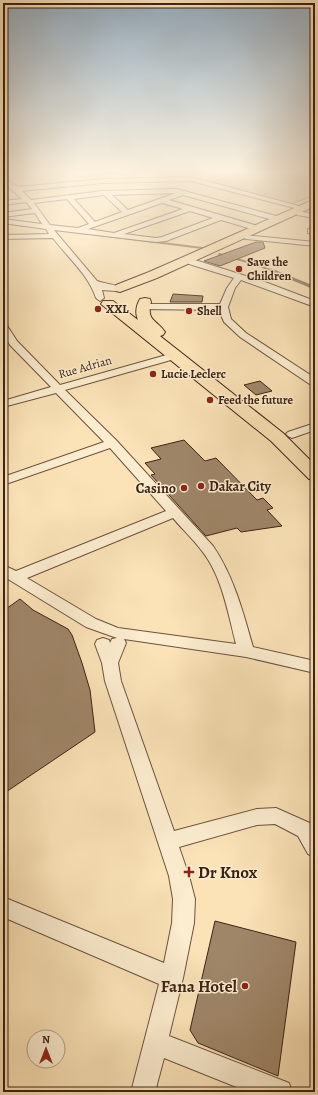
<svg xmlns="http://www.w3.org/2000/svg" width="318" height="1095" font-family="Alegreya,serif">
<rect width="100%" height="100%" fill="#fbe3b7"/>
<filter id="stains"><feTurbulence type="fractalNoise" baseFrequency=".005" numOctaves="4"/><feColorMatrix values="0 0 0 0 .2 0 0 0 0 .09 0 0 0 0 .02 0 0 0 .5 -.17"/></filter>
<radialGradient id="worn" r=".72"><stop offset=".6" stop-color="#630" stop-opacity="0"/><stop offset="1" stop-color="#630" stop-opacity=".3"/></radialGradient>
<path fill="#dbc29b" stroke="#8c7258" d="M246 171H315V195L292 204 210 183Z"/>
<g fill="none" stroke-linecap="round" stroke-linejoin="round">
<g stroke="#886e55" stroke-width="2">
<path d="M3 223 26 226"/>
<path d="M83 233 202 248"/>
<path d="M219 254 226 256"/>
<path d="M233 258 254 264 273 271"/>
</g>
<path stroke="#886e55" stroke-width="3" d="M271 270 315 288"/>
</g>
<g fill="#9f8669" stroke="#3c2215">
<path d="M256 242H263L265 248 220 266 204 261Z"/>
<path d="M173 294 203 296 202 302H170Z"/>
<path d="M260 381 272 391 256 395 244 385Z"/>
<path d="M184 440 205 461 216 458 257 500 263 498 273 508 267 510 282 526 241 532 237 528 206 536 151 475 155 474 145 463 161 459 151 448Z"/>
<path d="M20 599 33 610 68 629 72 635 82 663 90 690 95 732 3 794V611Z"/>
<path d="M215 921 296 942 278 1076 198 1043 190 1030Z"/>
</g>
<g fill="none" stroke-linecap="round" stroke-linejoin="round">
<defs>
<g id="minor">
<path d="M90 171H119L116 173 92 174 90 173Z"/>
<path d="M3 177 18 187 103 179 191 177 306 208 302 210 191 181 103 183 22 191 31 200 102 191 177 189 280 217 281 219 277 221 183 195 169 200 258 226 259 228 255 230 221 220 166 241 156 242 54 230 97 281C105 284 116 284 120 288L116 291 102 290 104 298 100 301 96 298C88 274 68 258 53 238L3 239V235L49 234 46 229 3 223V219L42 224 35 213 3 217V213L32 209 26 202 3 205V201L22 199 3 182ZM176 193 128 210 112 195ZM104 195 122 212 95 222 74 199ZM67 199 89 224 78 228 50 225 34 203ZM162 203 183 209 114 233 88 229ZM190 211 213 218 162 237 156 238 124 234Z"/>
<path d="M297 211 315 214V218L297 215Z"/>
<rect x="308" y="229" width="7" height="4"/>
<path d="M243 235 315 242V246L246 239 242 237Z"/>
<path d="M189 260H195L265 282 315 301V307L241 280 235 288 228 307 231 319 246 333 315 378V386L311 385 240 337 224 322 219 310 140 309 138 307 140 305 143 304H220L227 288 234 278 189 264 188 262Z"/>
<path d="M3 323 6 324 17 341 60 385 170 354H178L179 356 178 358 65 390 116 440 213 546C234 577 243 612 253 647L315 661V673L246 657 124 639 126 643 118 663 121 681 174 831 257 809 276 808 312 824 315 829V857L308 854 298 836 275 824 257 825 179 847 189 876 195 899 194 923 183 978 169 1036 289 1083 292 1092H249L164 1058 155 1092H131L159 984 3 917V897L164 963 172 923 173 899 169 876 105 681 102 663 95 644 97 640 103 638 109 640 110 643 112 639 117 638 86 627 3 576V565L16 571 166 511 110 448 3 485V477L104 442 56 393 3 407V401L51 387 10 345 3 334ZM173 518C182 529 193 539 202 551 222 576 228 613 236 644L118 628 96 619 27 578Z"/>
<path d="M315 423V430L292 438 288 436 286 434 288 432Z"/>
</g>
<g id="highway">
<path d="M315 199V206L157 278 120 292 116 291 114 288 116 285 149 272Z"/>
<path d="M145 298 150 299 151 302C146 321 156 319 165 332L163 335 160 336 283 433 315 465V480L309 479 271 441 101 304 103 301H113L138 320C135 313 136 306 140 299Z"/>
</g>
</defs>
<use href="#minor" stroke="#6c523e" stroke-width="2"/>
<use href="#highway" stroke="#3c2215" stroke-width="2"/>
<use href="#minor" fill="#fcedd0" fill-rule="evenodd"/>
<use href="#highway" fill="#fbe3b7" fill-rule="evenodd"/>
</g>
<linearGradient id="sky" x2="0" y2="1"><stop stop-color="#95acbe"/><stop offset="0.53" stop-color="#fdf2df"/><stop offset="1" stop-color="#fdf2df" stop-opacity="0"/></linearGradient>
<rect width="318" height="324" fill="url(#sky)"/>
<g fill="#8f2418" stroke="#fcedd0" stroke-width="1.5">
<circle cx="239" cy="269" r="4"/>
<circle cx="98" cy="309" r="4"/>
<circle cx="189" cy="311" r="4"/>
<circle cx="153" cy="374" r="4"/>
<circle cx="210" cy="400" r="4"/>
<circle cx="201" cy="486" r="4"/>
<circle cx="184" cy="488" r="4"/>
<path d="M187 866h4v4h4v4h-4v4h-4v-4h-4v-4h4z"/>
<circle cx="245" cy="986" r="4"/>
</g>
<g text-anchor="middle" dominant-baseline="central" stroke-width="3" stroke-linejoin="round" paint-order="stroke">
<g font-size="12" font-weight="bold" fill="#3c2215" stroke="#fcedd0" text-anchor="start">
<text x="247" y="262">Save the<tspan x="247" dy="14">Children</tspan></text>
<text x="106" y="309">XXL</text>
<text x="197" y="311">Shell</text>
<text x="161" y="374">Lucie Leclerc</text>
<text x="218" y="400">Feed the future</text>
</g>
<g font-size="12" fill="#3c2215" stroke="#fcedd0">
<text transform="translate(85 367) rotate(-16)">Rue Adrian</text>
</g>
<g font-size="14" font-weight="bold" fill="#3c2215" stroke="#fcedd0" text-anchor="start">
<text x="209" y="486">Dakar City</text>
<text x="176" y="488" text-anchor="end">Casino</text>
</g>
<g font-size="17" font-weight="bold" fill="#3c2215" stroke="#fcedd0" text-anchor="start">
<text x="198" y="872">Dr Knox</text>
<text x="237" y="986" text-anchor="end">Fana Hotel</text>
</g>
</g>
<rect width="318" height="1095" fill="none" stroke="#fbe3b7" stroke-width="16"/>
<rect x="4" y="4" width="310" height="1087" fill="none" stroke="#3c2215" stroke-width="2"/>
<rect x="8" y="8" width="302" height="1079" fill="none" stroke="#3c2215"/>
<g transform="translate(46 1049)"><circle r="19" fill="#fcedd0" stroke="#af9c85"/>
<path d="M0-3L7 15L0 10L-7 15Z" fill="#8f2418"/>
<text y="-6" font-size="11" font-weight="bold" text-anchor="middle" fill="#3c2215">N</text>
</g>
<rect width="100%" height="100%" filter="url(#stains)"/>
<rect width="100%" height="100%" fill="url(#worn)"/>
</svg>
